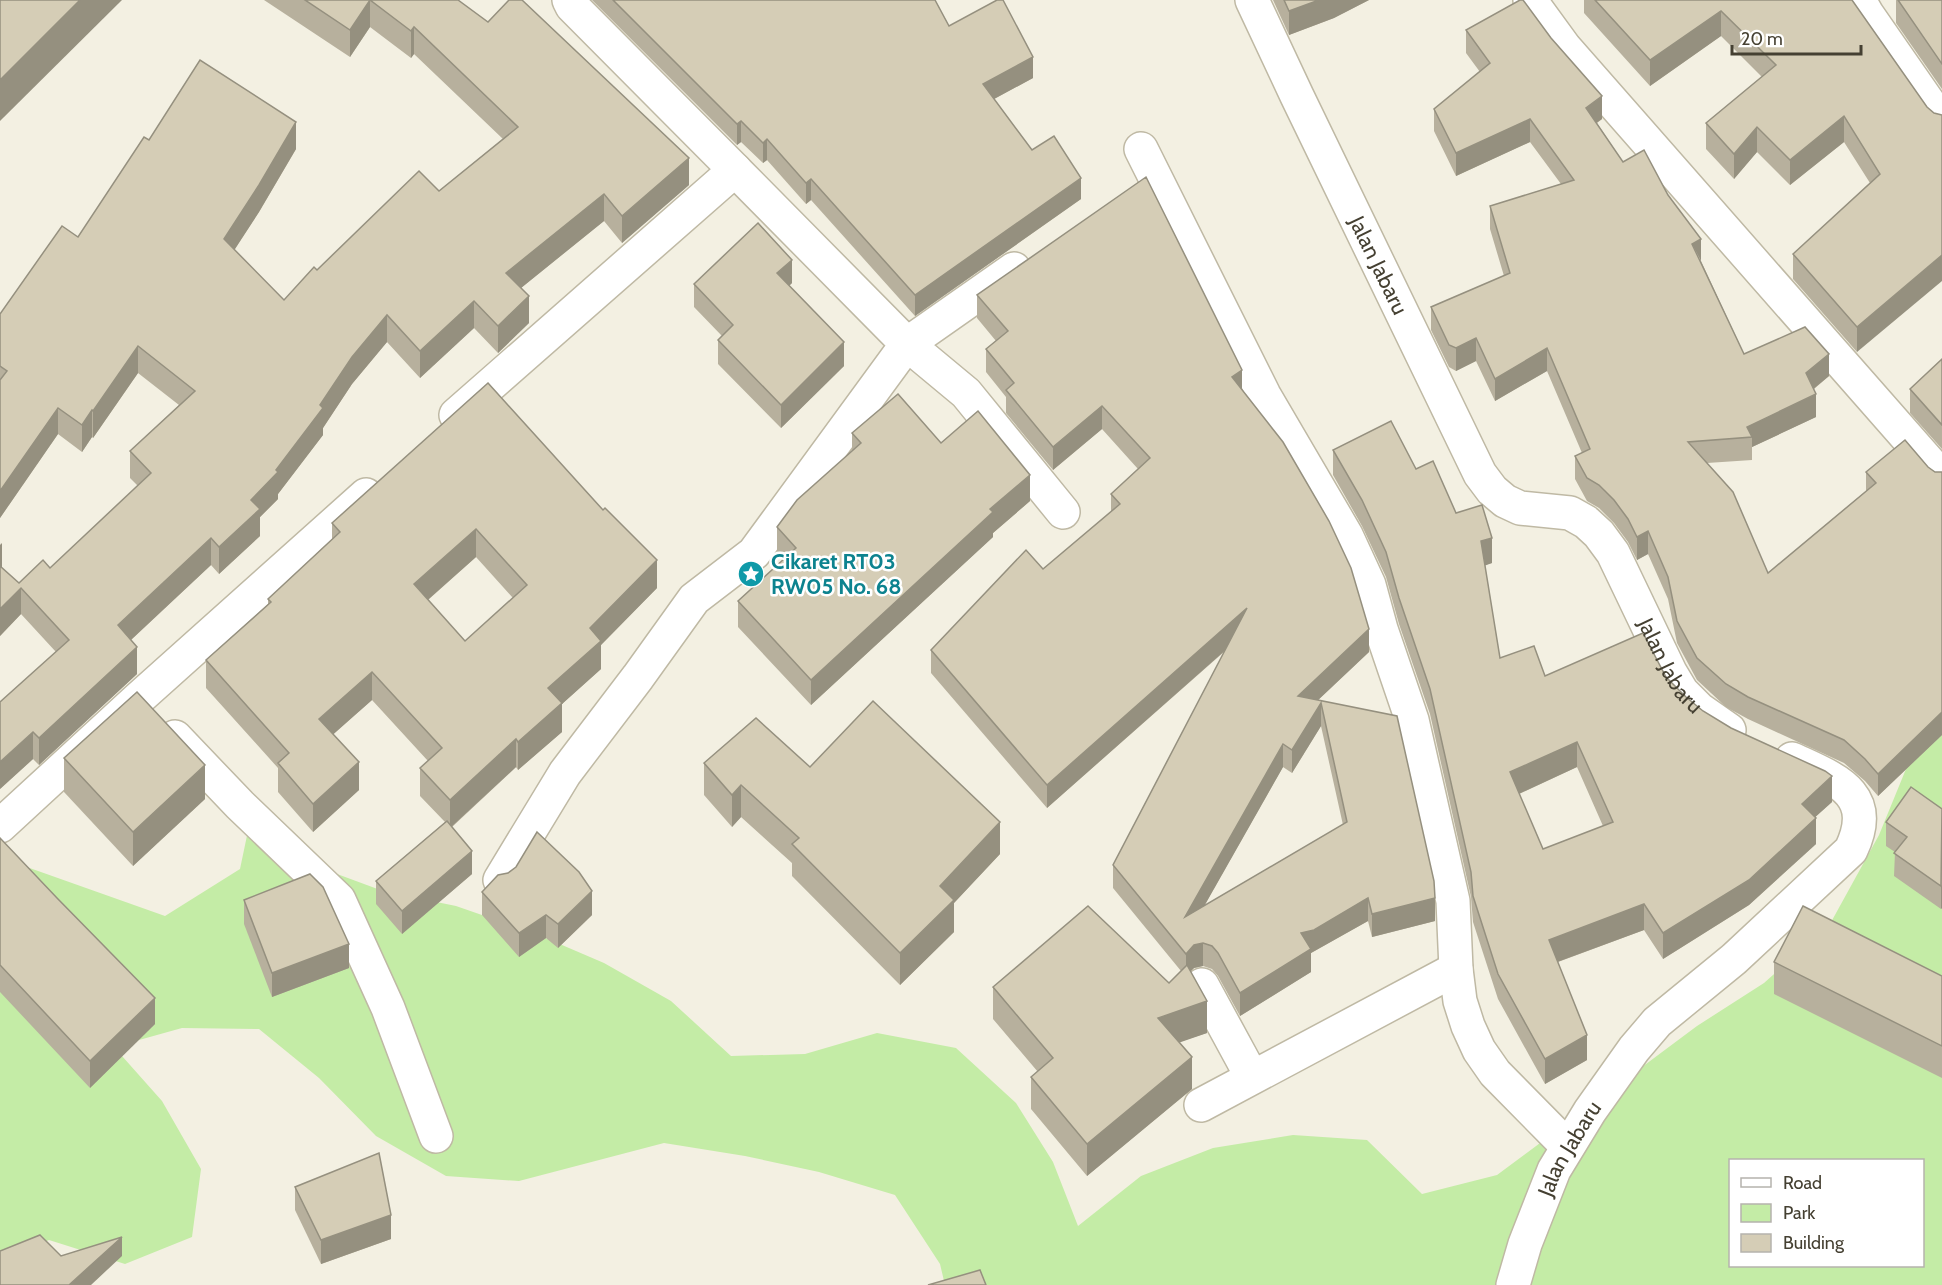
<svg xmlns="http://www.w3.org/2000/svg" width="1942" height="1285" font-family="Cabin,sans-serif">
<rect width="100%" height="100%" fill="#f3f0e2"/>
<path fill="#c4eca6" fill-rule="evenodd" d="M1942 695V1285H945L940 1264 895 1195 819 1172 745 1156 664 1143 519 1181 446 1176 376 1136 319 1078 259 1029 182 1028 114 1047 162 1101 201 1169 192 1237 125 1264 49 1240 0 1261V924L24 866 165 916 240 869 249 826 310 864 383 891 456 906 534 933 604 963 671 1001 731 1056 805 1054 877 1033 956 1048 1016 1103 1053 1162 1078 1226 1141 1176 1213 1148 1293 1135 1367 1140 1422 1194 1497 1175 1697 1026 1764 983 1830 924 1879 835 1906 769ZM1730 1160H1922V1266H1730Z"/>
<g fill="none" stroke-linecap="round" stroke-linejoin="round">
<defs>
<g id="minor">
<path d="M569 0 572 6 735 170"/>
<path id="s1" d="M1252 0 1297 96 1480 474 1492 490 1505 501 1520 508 1570 513 1586 522 1599 534 1613 553 1670 672 1682 692 1699 709 1729 730"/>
<path d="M1530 0 1565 48 1942 477"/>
<path d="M1859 0 1867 14 1942 122"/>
<path d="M1141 149 1264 395 1346 535 1369 585 1381 629 1412 720 1453 901 1456 969 1460 1001 1468 1026 1479 1050 1495 1073 1567 1146"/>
<path d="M1014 269 907 344 966 393 1063 512"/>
<path d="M456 415 735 170 907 344 754 553 694 599 638 677 565 773 500 880"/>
<path d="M175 737 240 805 339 900 388 1008 436 1136"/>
<path d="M0 826 138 699 366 495"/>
<path d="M1202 985 1252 1077"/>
<path d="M1201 1105 1456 969"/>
<path id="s2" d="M1513 1285 1525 1244 1554 1170 1590 1111 1634 1049 1657 1022 1734 959 1851 850C1878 793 1835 779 1792 759"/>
</g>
</defs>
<use href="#minor" stroke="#bfb9a4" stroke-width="36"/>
<use href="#minor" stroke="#fff" stroke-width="33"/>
</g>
<g fill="#b7b09d" fill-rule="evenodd">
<path d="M264 0H458L689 185 622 243 604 221 521 288 529 323 498 353 474 328 420 378 387 342 352 384 323 428V435L278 494V499L260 517V536L219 574 211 565 131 640 137 674 39 765 33 759 0 789 56 652 21 614 0 636V542L2 568 19 583 50 568 138 486 130 478V451L179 405 138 373 93 438 92 437 82 452 58 434 0 518V314L78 237 149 140 296 149 259 212 234 250 284 300 317 270 439 191 503 139 414 54 411 58 370 27 350 57Z"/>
<path d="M592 0H935L949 26 1033 78 994 99 1032 150 1081 199 915 316 811 200 806 204 767 160 763 163 741 142 737 145Z"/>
<path d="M1273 0H1369L1334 18 1289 35Z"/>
<path d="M1584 0H1852L1927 107 1857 352 1793 279V254L1870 183 1844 142 1790 185 1757 152 1734 179 1706 149V123L1762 77 1721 36 1650 86 1584 13Z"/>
<path d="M1896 0H1942V89L1896 23Z"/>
<path d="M1466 30 1602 119 1597 123 1623 162 1701 261 1744 354 1829 376 1814 389 1816 417 1752 447V460L1707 463 1768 573 1866 491V472L1928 467 1935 472H1942V735L1878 796 1865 781 1844 763 1748 719 1726 707 1697 680 1677 643 1668 599 1648 554 1637 560 1628 542 1614 523 1599 508 1587 501 1575 479V456L1582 453 1547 371 1495 401 1476 361 1456 371 1449 367 1431 330V307L1504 276 1490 229V206L1561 184 1530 142 1456 176 1434 131V109L1480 72 1466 53Z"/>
<path d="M792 283 789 286 844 366 781 428 718 364V340L722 336 694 307V284Z"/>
<path d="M977 295 1242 389 1369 652 1318 700 1397 716 1435 921 1372 937 1368 921 1311 953V972L1240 1016 1218 976 1212 969 1203 966 1194 968 1191 971 1207 1033 1179 1042 1192 1089 1087 1176 1031 1109V1077L1038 1072 993 1019V987L1169 983 1181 971 1113 888V865L1225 651 1047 808 931 673V650L1043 569 1111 512V494L1138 469 1102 429 1053 470 1006 413V397L986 372V349L996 341 977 318ZM1321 726 1343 825 1204 906 1283 767 1292 773Z"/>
<path d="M1942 359V449L1910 413V389Z"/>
<path d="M488 383 657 588 601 645V669L562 704V732L518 770 516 767 452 827 472 874 402 934 376 904V881L445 822 420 796V768L428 761 372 700 333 734 359 790 313 832 278 792V768L206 688V660L268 604V599L332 539V523ZM476 557 513 598 465 641 428 600Z"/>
<path d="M852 433 941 443 1030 501 993 533V537L811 705 738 627V601L784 560 777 553V527L852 450Z"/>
<path d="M1333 450 1416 469 1456 513 1492 563 1485 565 1500 658 1545 676 1666 677 1686 697 1703 711 1832 802 1815 817 1816 844 1749 905 1663 959 1644 930 1558 962 1587 1060 1545 1084 1498 999 1473 922 1471 897 1430 714 1399 624 1386 577 1362 526 1333 475ZM1577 767 1603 826 1543 849 1519 794Z"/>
<path d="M64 758 205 799 133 866 64 792Z"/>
<path d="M704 763 810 767 1000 854 954 903V932L900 985 792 876V863L741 817 732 827 704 795Z"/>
<path d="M1942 809V908L1941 909 1894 876 1895 852 1886 846V822Z"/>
<path d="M0 838 155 1024 90 1088 0 992Z"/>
<path d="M482 892 592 915 558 948 546 938 519 957 482 915Z"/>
<path d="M244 900 349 968 272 997 244 924Z"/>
<path d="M1774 962 1942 976V1078L1774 994Z"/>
<path d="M295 1187 391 1239 321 1264 295 1210Z"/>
</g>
<g fill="#95907f">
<path d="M80 0H122L0 121V80Z"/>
<path d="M370 0V27L350 57V30Z"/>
<path d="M1319 0H1369L1334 18 1289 35V11Z"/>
<path d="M1721 11V36L1650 86V60Z"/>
<path d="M414 27V54L411 58V31Z"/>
<path d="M1033 57V78L983 105V84Z"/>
<path d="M1602 96V119L1586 130V108Z"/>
<path d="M1844 116V142L1790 185V160Z"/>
<path d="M1530 119V142L1456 176V153Z"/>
<path d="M741 121V142L737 145V124Z"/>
<path d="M296 122V149L259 212 224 266V239Z"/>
<path d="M1757 127V152L1734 179V154Z"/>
<path d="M767 139V160L763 163V143Z"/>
<path d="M689 158V185L622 243V216Z"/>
<path d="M1081 178V199L915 316V295Z"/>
<path d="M811 179V200L806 204V183Z"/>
<path d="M604 194V221L506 300V273Z"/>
<path d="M1701 239V261L1692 244Z"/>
<path d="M1942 255V281L1857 352V327Z"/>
<path d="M792 260V283L777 297V273Z"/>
<path d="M529 296V323L498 353V326Z"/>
<path d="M474 301V328L420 378V351Z"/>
<path d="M387 315V342L352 384 323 428V435L278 494V499L260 517V536L219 574V547L251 500 320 405 352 357Z"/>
<path d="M1476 338V361L1456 371V348Z"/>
<path d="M844 342V366L781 428V405Z"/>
<path d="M138 346V373L93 438V411Z"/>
<path d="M1547 348V371L1495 401V379Z"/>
<path d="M1829 354V376L1806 395V373Z"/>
<path d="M1242 370V393L1232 377Z"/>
<path d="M1816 394V417L1752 447V437L1747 427Z"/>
<path d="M1102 406V429L1053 470V447Z"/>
<path d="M58 408V434L0 518V491Z"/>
<path d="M92 410V437L82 452V425Z"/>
<path d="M1030 475V501L993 533V537L811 705V680L990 509Z"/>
<path d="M476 529V557L414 612V584Z"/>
<path d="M1648 531V554L1637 560V537Z"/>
<path d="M211 538V565L118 652V625Z"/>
<path d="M1492 538V563L1481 567V541Z"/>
<path d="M2 543V570L0 572V545Z"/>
<path d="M657 560V588L601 645V669L562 704V732L518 770V742L548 688 590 628Z"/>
<path d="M21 588V614L0 636V609Z"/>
<path d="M1247 608V631L1047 808V785Z"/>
<path d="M1369 629V652L1298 719V696Z"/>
<path d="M137 647V674L39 765V738Z"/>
<path d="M372 672V700L319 747V719Z"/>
<path d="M1321 703V726L1292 773V750Z"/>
<path d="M1942 712V735L1878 796V774Z"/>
<path d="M33 732V759L0 789V762Z"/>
<path d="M516 739V767L450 828V800Z"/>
<path d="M1577 742V767L1510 798V772Z"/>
<path d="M1283 744V767L1185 940V917Z"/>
<path d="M359 762V790L313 832V804Z"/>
<path d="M205 765V799L133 866V832Z"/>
<path d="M1832 776V802L1802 829V804Z"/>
<path d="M741 785V817L732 827V795Z"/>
<path d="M1816 818V844L1749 905 1663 959V933Z"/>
<path d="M1000 822V854L954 903V932L900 985V953L940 886Z"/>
<path d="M472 851V874L402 934V911Z"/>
<path d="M1942 885V908L1941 909V886Z"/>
<path d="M592 891V915L558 948V924Z"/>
<path d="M1368 898V921L1311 953V972L1240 1016V993L1301 933Z"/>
<path d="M1435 898V921L1372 937V914Z"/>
<path d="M1644 904V930L1549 965V940Z"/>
<path d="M546 915V938L519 957V933Z"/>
<path d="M1203 943V966L1194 968 1186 976V954L1194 945Z"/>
<path d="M349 944V968L272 997V973Z"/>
<path d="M155 998V1024L90 1088V1061Z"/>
<path d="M1207 1001V1033L1158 1050V1018Z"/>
<path d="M1587 1035V1060L1545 1084V1059Z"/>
<path d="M1192 1057V1089L1087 1176V1144Z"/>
<path d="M391 1215V1239L321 1264V1240Z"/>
<path d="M122 1237V1256L91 1285H69Z"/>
</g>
<g fill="#d5cdb6" stroke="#95907f" stroke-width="1.5" fill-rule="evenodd">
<path d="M0 0H80L0 80Z"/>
<path d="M305 0H458L488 22 509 0H522L689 158 622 216 604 194 506 273 529 296 498 326 474 301 420 351 387 315 352 357 320 405 323 408 276 470 278 472 251 500 260 509 219 547 211 538 118 625 137 647 39 738 33 732 0 762V702L69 640 21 588 0 609V566L19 583 43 560 50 568 151 473 130 451 195 391 138 346 93 411 92 410 82 425 58 408 0 491V380L7 371 0 366V314L62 226 78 237 144 137 149 140 200 60 296 122 259 185 224 239 284 300 314 267 317 270 419 171 439 191 518 127 414 27 411 31 370 0 350 30Z"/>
<path d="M613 0H935L949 26 997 0H1003L1033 57 983 84 1032 150 1054 136 1081 178 915 295 811 179 806 183 767 139 763 143 741 121 737 124Z"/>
<path d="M1284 0H1319L1289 11Z"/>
<path d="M1520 0H1523L1551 38 1602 96 1586 108 1623 162 1644 150 1668 195 1701 239 1692 244 1744 354 1805 327 1829 354 1806 373 1816 394 1747 427 1752 437 1688 442 1733 492 1768 573 1876 483 1866 472 1905 440 1928 467 1935 472H1942V712L1878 774 1865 759 1844 740 1748 697 1726 684 1697 658 1677 621 1668 577 1648 531 1637 537 1628 519 1614 500 1599 485 1587 478 1575 456 1590 449 1547 348 1495 379 1476 338 1456 348 1449 345 1431 307 1510 273 1490 206 1574 180 1530 119 1456 153 1434 109 1490 63 1466 30Z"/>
<path d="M1595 0H1852L1927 107 1934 113 1942 115V255L1857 327 1793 254 1880 174 1844 116 1790 160 1757 127 1734 154 1706 123 1776 65 1721 11 1650 60Z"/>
<path d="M1898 0H1942V64Z"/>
<path d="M1146 177 1242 370 1232 377 1283 442 1329 521 1351 568 1369 629 1298 696 1397 716 1434 881 1435 898 1372 914 1368 898 1314 930 1301 933 1311 949 1240 993 1218 953 1212 946 1203 943 1194 945 1186 954 1113 865 1247 608 1047 785 931 650 1026 550 1043 569 1120 504 1111 494 1150 458 1102 406 1053 447 1006 390 1014 383 986 349 1008 331 977 295ZM1321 703 1347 822 1185 917 1283 744 1292 750Z"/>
<path d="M758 223 792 260 777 273 844 342 781 405 718 340 733 325 694 284Z"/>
<path d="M1942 359V425L1910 389Z"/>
<path d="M488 383 603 510 605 508 657 560 590 628 601 641 548 688 562 703 518 742 516 739 450 800 420 768 442 748 372 672 319 719 359 762 313 804 278 763 289 753 206 660 271 602 268 599 340 532 332 523ZM476 529 527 585 465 641 414 584Z"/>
<path d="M898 394 941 443 978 411 1030 475 990 509 993 512 811 680 738 601 796 548 777 527 797 500 861 443 852 433Z"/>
<path d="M1391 421 1416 469 1433 461 1456 513 1482 505 1492 538 1481 541 1500 658 1534 646 1545 676 1643 633 1666 677 1686 697 1703 711 1731 728 1825 771 1832 776 1802 804 1816 818 1749 880 1663 933 1644 904 1549 940 1587 1035 1545 1059 1498 974 1473 896 1471 872 1430 689 1399 598 1386 552 1362 500 1333 450ZM1577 742 1613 822 1543 849 1510 772Z"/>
<path d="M137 692 205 765 133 832 64 758Z"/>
<path d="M873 701 1000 822 940 886 954 900 900 953 792 844 799 838 741 785 732 795 704 763 756 718 810 767Z"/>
<path d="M1911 787 1942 809 1941 886 1894 853 1907 837 1886 822Z"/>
<path d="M447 821 472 851 402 911 376 881Z"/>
<path d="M537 832 579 872 592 891 558 924 546 915 519 933 482 892 498 875 508 873 516 867Z"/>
<path d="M0 838 57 898 155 998 90 1061 0 965Z"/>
<path d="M310 874 323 887 349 944 272 973 244 900Z"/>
<path d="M1088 906 1169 983 1187 965 1207 1001 1158 1018 1192 1057 1087 1144 1031 1077 1053 1058 993 987Z"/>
<path d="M1803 906 1942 976V1046L1774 962Z"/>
<path d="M379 1153 391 1215 321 1240 295 1187Z"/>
<path d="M40 1235 61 1256 122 1237 69 1285H0V1251Z"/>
<path d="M980 1270 986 1285H928Z"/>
</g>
<defs>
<symbol id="sight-disc" viewBox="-11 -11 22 22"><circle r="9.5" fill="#0f9aa8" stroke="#fff"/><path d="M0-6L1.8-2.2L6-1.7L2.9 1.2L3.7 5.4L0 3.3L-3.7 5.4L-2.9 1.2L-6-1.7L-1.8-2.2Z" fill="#fff"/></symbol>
</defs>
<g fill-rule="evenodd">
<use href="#sight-disc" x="736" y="559" width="30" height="30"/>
</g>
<g text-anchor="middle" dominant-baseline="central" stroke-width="5" stroke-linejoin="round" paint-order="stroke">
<g font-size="22" fill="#454032" stroke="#fff">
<text stroke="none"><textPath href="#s1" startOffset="294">Jalan Jabaru</textPath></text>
<text stroke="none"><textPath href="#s1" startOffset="816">Jalan Jabaru</textPath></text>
<text stroke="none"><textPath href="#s2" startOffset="148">Jalan Jabaru</textPath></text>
</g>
<g font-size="22" font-weight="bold" fill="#0d838f" stroke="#fff" text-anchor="start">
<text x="771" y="561">Cikaret RT03<tspan x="771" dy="25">RW05 No. 68</tspan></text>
</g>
</g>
<rect x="1729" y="1159" width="195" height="108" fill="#ffffff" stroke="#b5b3ad" stroke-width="1.5"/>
<rect x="1741" y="1178" width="30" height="9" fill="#ffffff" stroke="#b5b3ad" stroke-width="1.5"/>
<text x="1783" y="1189" font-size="18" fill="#454032">Road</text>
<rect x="1741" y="1204" width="30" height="18" fill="#c4eca6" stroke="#b5b3ad" stroke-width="1.5"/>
<text x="1783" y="1219" font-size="18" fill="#454032">Park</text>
<rect x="1741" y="1234" width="30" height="18" fill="#d5cdb6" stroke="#b5b3ad" stroke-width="1.5"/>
<text x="1783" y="1249" font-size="18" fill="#454032">Building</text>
<path d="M1732 45v9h129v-9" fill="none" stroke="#454032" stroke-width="3"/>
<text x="1741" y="45" font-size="18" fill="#454032" stroke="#ffffff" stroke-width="4.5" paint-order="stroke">20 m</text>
</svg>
